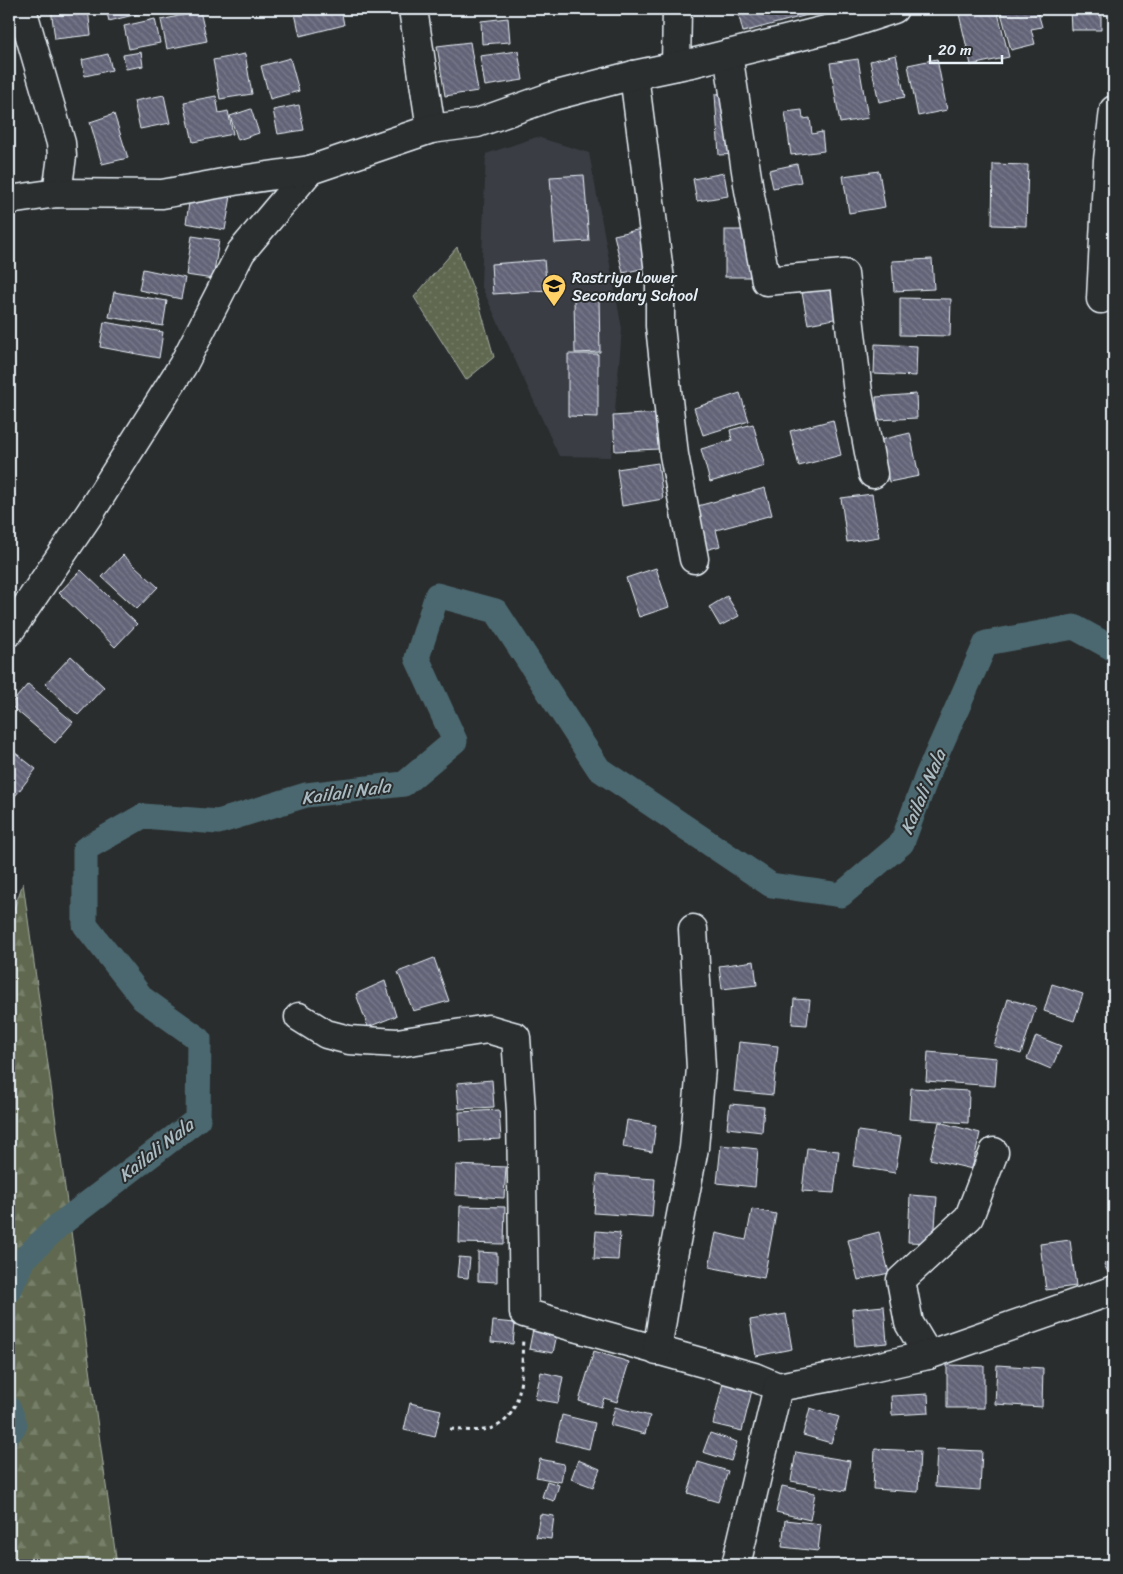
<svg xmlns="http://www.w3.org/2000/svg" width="1123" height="1574" font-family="Sriracha,sans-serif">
<defs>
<pattern id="forest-firs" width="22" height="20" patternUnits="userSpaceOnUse" patternTransform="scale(1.25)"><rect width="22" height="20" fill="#606950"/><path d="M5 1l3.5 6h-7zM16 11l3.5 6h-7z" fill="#777f6a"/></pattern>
<pattern id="park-dots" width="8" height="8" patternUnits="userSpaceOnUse" patternTransform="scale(1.25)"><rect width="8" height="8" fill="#606950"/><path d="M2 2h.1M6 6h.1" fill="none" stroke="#777f6a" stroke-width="1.8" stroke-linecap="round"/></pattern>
<pattern id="building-back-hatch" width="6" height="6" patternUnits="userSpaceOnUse" patternTransform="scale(1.25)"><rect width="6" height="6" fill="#636477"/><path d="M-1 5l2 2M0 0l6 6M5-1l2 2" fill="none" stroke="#797b8b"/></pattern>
</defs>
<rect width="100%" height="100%" fill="#2a2d2e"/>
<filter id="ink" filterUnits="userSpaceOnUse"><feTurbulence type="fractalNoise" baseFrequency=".02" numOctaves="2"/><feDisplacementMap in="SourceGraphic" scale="10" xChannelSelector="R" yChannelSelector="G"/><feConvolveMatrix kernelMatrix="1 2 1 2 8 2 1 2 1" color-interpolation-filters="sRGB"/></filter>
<g filter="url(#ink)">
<path fill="#3b3e44" d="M537 137 589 153 622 329 611 457 559 456 481 285 486 154Z"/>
<path fill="url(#forest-firs)" stroke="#a4ada4" d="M23 883 117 1565H9V923Z"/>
<path fill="url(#park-dots)" stroke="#a4ada4" d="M457 247 480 307 494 357 466 380 414 297Z"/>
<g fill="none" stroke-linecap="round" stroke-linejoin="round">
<g stroke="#4b686f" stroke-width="25">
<path d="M9 1291 23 1260 58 1226 198 1119 199 1039 143 999 85 925V849L143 816 218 822 306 795 404 784 455 741 417 658 437 595 496 611 599 769 771 885 841 895 902 843 927 776 986 643 1074 627 1114 649"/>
<path d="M9 1409 15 1425 9 1433"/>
</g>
</g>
<g fill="url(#building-back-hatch)" stroke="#e8f1f8">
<path d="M51 9H88L91 35 55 39Z"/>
<path d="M106 9H145L146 12 109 21Z"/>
<path d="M294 9H341L344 25 300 36Z"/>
<path d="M752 9H814L815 13 743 32 738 12Z"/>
<path d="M981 9H997L1009 57 971 65 959 14Z"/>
<path d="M1000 9H1037L1042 27 1031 29 1035 44 1011 50Z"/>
<path d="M1070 9H1101V30H1071Z"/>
<path d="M200 11 207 41 167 49 161 20Z"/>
<path d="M508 18 510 42 482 44 481 21Z"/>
<path d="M155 19 160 43 129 49 124 26Z"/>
<path d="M470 42 478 91 445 96 437 46Z"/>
<path d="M518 51 523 80 485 86 480 56Z"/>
<path d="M141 52 143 66 126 69 123 55Z"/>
<path d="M108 54 112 70 85 76 82 60Z"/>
<path d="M245 54 252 94 220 99 213 60Z"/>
<path d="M896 55 905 97 879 102 870 61Z"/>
<path d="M290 58 299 91 270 99 261 66Z"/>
<path d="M858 59 868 118 840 123 830 63Z"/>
<path d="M937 59 947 110 918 116 908 65Z"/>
<path d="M731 93 736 154 719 155 715 94Z"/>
<path d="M164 95 170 123 140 129 134 101Z"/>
<path d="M216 96 219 113 228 111 233 134 193 142 184 102Z"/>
<path d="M299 105 304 130 278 134 273 110Z"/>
<path d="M251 109 259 133 238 140 230 116Z"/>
<path d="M802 110 803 119 810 118 812 134 822 132 824 151 791 155 785 112Z"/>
<path d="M114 114 128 158 102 164 90 122Z"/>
<path d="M797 164 801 182 773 188 769 170Z"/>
<path d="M993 164 1028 165 1026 226 992 225Z"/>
<path d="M879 171 885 207 849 213 843 176Z"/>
<path d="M724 173 728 196 697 201 693 179Z"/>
<path d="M584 175 589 241 555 243 550 177Z"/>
<path d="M191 190 231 196 225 230 186 223Z"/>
<path d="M646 228 654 266 623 273 614 235Z"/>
<rect x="725" y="230" width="25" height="47"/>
<path d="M192 236 219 240 213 279 186 275Z"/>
<path d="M932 259 934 289 894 291 892 261Z"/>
<path d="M544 260 547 290 493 294 491 264Z"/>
<path d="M143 269 185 278 181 299 139 290Z"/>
<path d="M833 288 839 318 808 324 802 293Z"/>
<path d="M114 292 167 301 163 326 109 317Z"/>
<path d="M599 298 600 352 575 353 574 299Z"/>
<path d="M900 298 951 299 950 336 900 335Z"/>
<path d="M104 322 163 332 159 358 100 347Z"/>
<path d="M875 344 917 346 916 376 874 374Z"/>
<path d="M568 354H598V417L568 416Z"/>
<path d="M740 393 749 421 703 435 694 408Z"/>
<path d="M916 394 917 418 878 420 876 397Z"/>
<path d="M658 413 659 449 615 451 613 416Z"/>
<path d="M833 420 841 455 799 466 790 431Z"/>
<path d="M753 424 765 466 710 482 701 449 732 440 730 430Z"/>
<path d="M910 433 919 476 889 482 880 440Z"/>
<path d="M658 463 663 499 622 506 617 469Z"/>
<path d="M765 488 772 515 716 530 720 546 702 551 690 508Z"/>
<path d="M872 494 879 537 847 542 841 498Z"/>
<path d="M123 555 158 587 137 609 102 577Z"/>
<path d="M656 568 669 607 639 617 626 578Z"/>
<path d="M81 570 137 624 115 647 59 593Z"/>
<path d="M727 596 739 616 720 626 709 607Z"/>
<path d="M71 656 104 687 78 715 45 684Z"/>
<path d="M28 684 73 722 55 743 10 705Z"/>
<path d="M9 748 36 769 9 804Z"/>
<path d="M434 958 449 1001 413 1011 398 972Z"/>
<path d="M754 961 757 985 722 989 719 966Z"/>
<path d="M385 981 396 1016 368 1027 356 994Z"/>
<path d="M1052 984 1083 994 1074 1021 1044 1011Z"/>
<path d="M794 999 810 1000 807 1025 792 1024Z"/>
<path d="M1008 999 1036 1007 1021 1054 994 1046Z"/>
<path d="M1036 1036 1061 1046 1051 1069 1027 1059Z"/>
<path d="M739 1042 778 1046 773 1095 734 1091Z"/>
<path d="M928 1052 997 1058 995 1086 926 1081Z"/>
<path d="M492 1080 494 1107 459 1109 457 1083Z"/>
<path d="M911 1088 969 1091 968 1123 909 1119Z"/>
<path d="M730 1104 764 1107 762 1132 727 1128Z"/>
<path d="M499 1110 501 1139 460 1141 459 1112Z"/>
<path d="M627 1120 656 1125 652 1152 623 1147Z"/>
<path d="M939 1122 980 1133 972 1169 930 1159Z"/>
<path d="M858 1131 901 1137 895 1173 853 1166Z"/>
<path d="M721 1145 758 1149 755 1187 717 1183Z"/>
<path d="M807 1148 839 1151 834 1193 802 1191Z"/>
<path d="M456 1165 506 1167 504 1198 455 1195Z"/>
<path d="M597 1175 655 1179 652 1217 594 1213Z"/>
<path d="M910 1195 937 1197 934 1243 908 1242Z"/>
<path d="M460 1206 505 1207 504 1244 459 1243Z"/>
<path d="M752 1209 776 1214 764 1278 709 1267 716 1233 746 1240Z"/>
<path d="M596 1231 620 1233 618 1260 594 1259Z"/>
<path d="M879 1232 889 1273 858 1280 848 1240Z"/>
<path d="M1070 1240 1076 1286 1046 1290 1040 1244Z"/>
<path d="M478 1252 497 1253V1282L478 1281Z"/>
<path d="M459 1257 470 1258 468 1278 457 1277Z"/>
<path d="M1114 1259V1285L1104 1264Z"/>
<path d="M884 1306 887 1343 855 1346 852 1309Z"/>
<path d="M786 1314 792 1349 756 1356 750 1320Z"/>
<path d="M493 1321 515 1323 513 1344 491 1342Z"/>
<path d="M534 1324 558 1329 553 1353 529 1349Z"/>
<path d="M594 1351 629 1362 617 1402 604 1398 601 1407 579 1401Z"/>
<path d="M947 1365 984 1366V1408H947Z"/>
<path d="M997 1365 1043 1368 1042 1407 995 1404Z"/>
<path d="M541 1372 563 1377 558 1403 535 1399Z"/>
<path d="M723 1383 752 1390 742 1431 713 1424Z"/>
<path d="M928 1394 929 1413 892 1415 891 1396Z"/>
<path d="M410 1403 441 1410 435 1437 404 1430Z"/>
<path d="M615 1407 650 1416 645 1434 610 1425Z"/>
<path d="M810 1408 839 1417 831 1443 803 1435Z"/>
<path d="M562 1415 595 1423 589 1449 556 1441Z"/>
<path d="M710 1433 737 1442 731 1461 703 1452Z"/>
<path d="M875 1449 920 1451 918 1492 873 1489Z"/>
<path d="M937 1449 982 1451 980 1490 935 1487Z"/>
<path d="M796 1452 850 1461 845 1491 791 1481Z"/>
<path d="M540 1459 564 1464 561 1482 536 1477Z"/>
<path d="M578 1460 600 1469 593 1487 571 1479Z"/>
<path d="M698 1462 728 1471 718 1502 688 1493Z"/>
<path d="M547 1481 559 1485 554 1501 542 1497Z"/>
<path d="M782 1486 815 1493 810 1520 776 1512Z"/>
<path d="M540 1514 554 1516 551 1539 536 1537Z"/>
<path d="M785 1520 821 1524 818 1551 782 1547Z"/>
<path d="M775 1561 807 1562V1565H775Z"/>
</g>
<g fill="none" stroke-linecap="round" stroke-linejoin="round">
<defs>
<g id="minor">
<path d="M413 9 431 129"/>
<path d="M25 19 61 143 62 156 57 193"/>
<path d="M728 54 749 190 766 281 844 274 858 393 873 474"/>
<path d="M676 66 677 9"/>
<path d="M634 75 660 280V326L674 455 694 559"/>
<path d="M1101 299 1108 160 1114 110"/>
<path d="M9 632 90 513 183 365 241 252 310 170"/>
<path d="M299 1017 326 1034 349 1040 397 1043 488 1029 516 1037 521 1111 524 1313 754 1377 778 1387"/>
<path d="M657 1351 669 1277 694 1148 701 1068 693 929"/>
<path d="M928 1355 909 1323 901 1280 969 1217 994 1152"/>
<path d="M736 1565 778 1387 837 1376 928 1355 1114 1290"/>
</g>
<path id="tertiary" d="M9 200 57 193 162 194 234 181 310 170 431 129 477 123 553 96 634 75 696 62 842 26 894 9"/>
</defs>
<use href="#minor" stroke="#e8f1f8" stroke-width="31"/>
<use href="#tertiary" stroke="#e8f1f8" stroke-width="31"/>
<path stroke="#e8f1f8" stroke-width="3" stroke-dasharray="4 4" stroke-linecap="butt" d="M450 1429C463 1430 476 1432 489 1429 526 1420 521 1367 523 1338"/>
<use href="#minor" stroke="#2a2d2e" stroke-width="28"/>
<use href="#tertiary" stroke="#2a2d2e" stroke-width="28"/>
</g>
</g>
<defs>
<symbol id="school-pin" viewBox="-11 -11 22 30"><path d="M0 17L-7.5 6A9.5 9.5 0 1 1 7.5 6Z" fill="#ffd166" stroke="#2a2d2e"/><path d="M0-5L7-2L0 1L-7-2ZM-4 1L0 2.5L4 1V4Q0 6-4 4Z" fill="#111"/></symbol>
</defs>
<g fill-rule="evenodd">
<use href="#school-pin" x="540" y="272" width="28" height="38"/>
</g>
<g text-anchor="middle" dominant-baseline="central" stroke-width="4" stroke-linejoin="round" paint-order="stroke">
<g font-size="16" fill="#e8f1f8" stroke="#2a2d2e" text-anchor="start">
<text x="572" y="277">Rastriya Lower<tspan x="572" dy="18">Secondary School</tspan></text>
</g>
<g font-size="18" font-style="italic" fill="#a9bac1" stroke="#2a2d2e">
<text transform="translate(346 792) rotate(-8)">Kailali Nala</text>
<text transform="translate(923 792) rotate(-67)">Kailali Nala</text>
<text transform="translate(156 1150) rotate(-38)">Kailali Nala</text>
</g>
</g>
<rect width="1123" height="1574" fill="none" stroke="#2a2d2e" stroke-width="30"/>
<rect x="15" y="15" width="1093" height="1544" fill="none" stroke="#e8f1f8" stroke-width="2" filter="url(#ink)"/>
<path d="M930 55v8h72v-8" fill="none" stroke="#e8f1f8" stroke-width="2.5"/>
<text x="938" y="55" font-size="15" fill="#e8f1f8" stroke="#2a2d2e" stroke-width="4" paint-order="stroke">20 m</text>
</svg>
